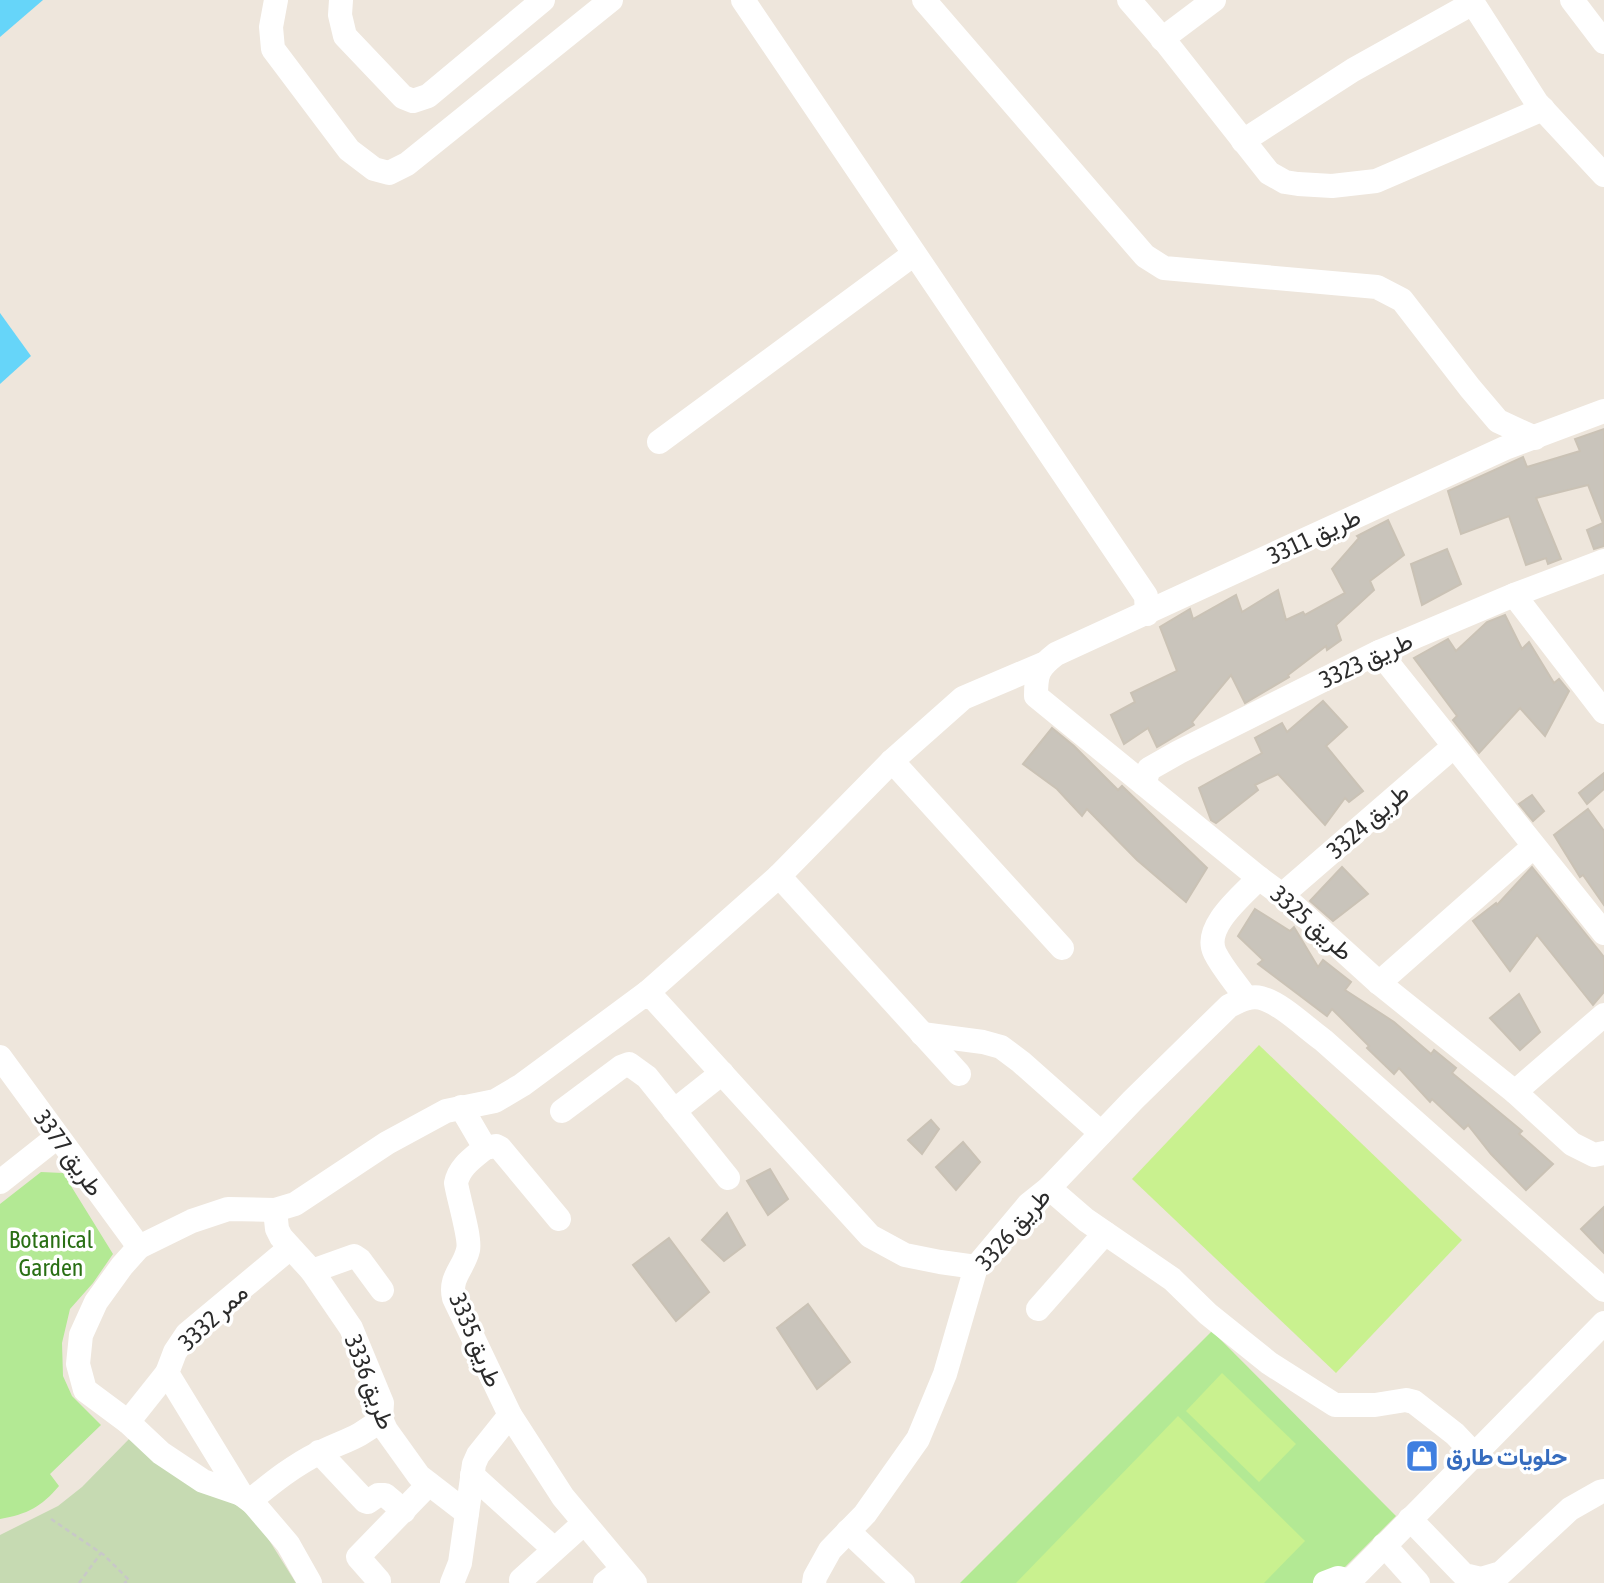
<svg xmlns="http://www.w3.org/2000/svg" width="1604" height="1583" font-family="'Asap Condensed',Vazirmatn,sans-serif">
<rect width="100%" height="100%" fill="#eee6dc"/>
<g fill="#b3e994">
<path d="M41 1172 63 1173 113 1254 93 1283 70 1309 62 1343 63 1376 72 1396 101 1425 50 1474 59 1486C41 1507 28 1514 0 1519V1204Z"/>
<path d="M1212 1331 1396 1516 1329 1583H960Z"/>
</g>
<path fill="#c6dab2" d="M131 1437 252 1513 296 1583H0V1535L58 1506 82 1487Z"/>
<g fill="#c9f18f">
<path d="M1259 1045 1462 1240 1336 1373 1132 1179Z"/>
<path d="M1222 1373 1296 1444 1259 1482 1186 1411Z"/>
<path d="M1178 1416 1305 1541 1264 1583H1016Z"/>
</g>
<g fill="#66d5f9">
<path d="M0 0H43L0 37Z"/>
<path d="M0 313 31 356 0 384Z"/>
</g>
<g fill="#c9c4bb" stroke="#cac2b5" stroke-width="2">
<path d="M1604 429V546L1594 549 1587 530 1603 523 1588 485 1536 498 1561 559 1548 564 1546 558 1526 565 1509 516 1461 534 1448 491 1523 457 1527 467 1580 451 1575 439Z"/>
<path d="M1388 520 1404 555 1370 581 1374 590 1336 625 1341 640 1327 650 1326 646 1288 675 1289 677 1245 703 1231 675 1192 722 1194 725 1157 747 1148 728 1124 744 1111 715 1135 702 1131 693 1177 671 1160 627 1190 609 1193 619 1236 595 1242 612 1278 590 1286 620 1303 612 1305 615 1345 593 1332 569 1359 538 1357 536Z"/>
<path d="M1447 549 1461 584 1422 605 1411 564Z"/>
<path d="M1505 615 1522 649 1529 642 1554 683 1559 679 1569 691 1545 736 1520 708 1479 753 1453 720 1457 716 1414 658 1448 639 1456 651 1487 622Z"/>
<path d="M1323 701 1347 727 1326 746 1363 791 1349 802 1345 798 1325 825 1278 774 1255 785 1258 790 1216 823 1211 820 1199 788 1262 753 1255 738 1282 723 1287 732Z"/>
<path d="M1052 728 1074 746 1118 790 1122 786 1207 868 1186 902 1137 860 1087 809 1082 816 1057 789 1023 764Z"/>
<path d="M1604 773V789L1587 804 1579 793Z"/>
<path d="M1532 795 1544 811 1533 821 1519 804Z"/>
<path d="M1588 809 1604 831V905L1583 875 1580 877 1554 835Z"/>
<path d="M1342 867 1368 894 1333 921 1310 901Z"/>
<path d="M1532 867 1604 957V992L1593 1005 1537 935 1510 971 1473 921 1496 903 1497 905Z"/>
<path d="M1255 909 1290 931 1294 927 1318 967 1323 960 1351 982 1345 990 1394 1022 1431 1054 1434 1050 1456 1068 1452 1073 1522 1131 1519 1134 1553 1164 1526 1190 1491 1154 1468 1125 1464 1129 1432 1099 1430 1102 1399 1068 1394 1074 1367 1048 1369 1046 1332 1009 1327 1016 1258 964 1263 960 1238 936Z"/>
<path d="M1519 994 1540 1032 1520 1050 1490 1018Z"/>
<path d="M931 1120 939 1129 922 1154 908 1140Z"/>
<path d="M963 1142 980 1162 956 1190 936 1167Z"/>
<path d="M770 1169 788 1199 768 1215 747 1181Z"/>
<path d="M1604 1207V1253L1581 1229Z"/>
<path d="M727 1213 745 1245 724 1261 702 1240Z"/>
<path d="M669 1238 709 1292 676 1321 633 1265Z"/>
<path d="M808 1304 850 1362 817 1389 777 1328Z"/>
</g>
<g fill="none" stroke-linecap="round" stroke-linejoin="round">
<g stroke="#c8c8c8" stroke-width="2.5" stroke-dasharray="5 3.5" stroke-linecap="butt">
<path d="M51 1519 104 1555 129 1580 124 1583"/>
<path d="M79 1583 101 1553"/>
</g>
<g stroke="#fff" stroke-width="24">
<path d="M276 0 271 27 273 49 349 150 374 169 389 173 407 164 611 0"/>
<path d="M341 0 340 15 345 36 403 97 413 101 428 96 543 0"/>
<path d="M743 0 1146 596 1147 614"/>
<path d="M924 0 1145 256 1164 268 1377 287 1402 300 1470 388 1498 421 1535 438"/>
<path d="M1129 0 1168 45 1269 173 1285 182 1298 184 1332 186 1376 181 1543 109"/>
<path d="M1471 0 1537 103 1604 175"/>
<path d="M1572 0 1604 42"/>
<path d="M1162 39 1214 0"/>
<path d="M1243 141 1353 70 1473 3"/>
<path d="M1604 411 1505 448 1056 654C1038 668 1036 673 1036 696L1259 878 1282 895 1379 983 1515 1092 1572 1144 1594 1155 1604 1153"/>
<path d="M659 442 914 254"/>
<path d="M1514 595 1604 712"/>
<path d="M1379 652 1604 933"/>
<path d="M892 761 1062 948"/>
<path d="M1144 784 1149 769 1179 752 1379 652 1514 595 1604 561"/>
<path d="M779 876 959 1074"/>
<path d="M1282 895 1453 747"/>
<path d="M1379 983 1533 847"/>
<path d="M648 992 779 876 892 761 963 698 1043 664"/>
<path d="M1246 998C1236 983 1223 969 1215 953 1202 927 1243 895 1259 878"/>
<path d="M922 1034 983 1042 1001 1047 1021 1062 1101 1133"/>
<path d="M0 1057 139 1247"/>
<path d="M1515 1092 1604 1015"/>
<path d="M461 1107 485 1148C473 1158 459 1167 456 1183 458 1197 471 1239 468 1250 464 1268 449 1277 454 1298L510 1415 563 1497 635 1583"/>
<path d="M562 1111 621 1067 629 1064 647 1077 728 1178"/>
<path d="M674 1111 722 1073"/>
<path d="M485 1148 496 1146 500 1148 559 1219"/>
<path d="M0 1182 57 1137"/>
<path d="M1049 1188 1086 1220 1172 1279 1208 1314 1269 1363 1335 1405H1375L1406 1400 1414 1402 1455 1434 1474 1454"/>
<path d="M275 1210 277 1229 281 1237 312 1271 351 1328 382 1403 381 1419 386 1430 419 1476 467 1513"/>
<path d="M312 1271 354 1256 360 1260 382 1290"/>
<path d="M1038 1309 1105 1233"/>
<path d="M128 1422 167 1373"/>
<path d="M319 1452 365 1501 368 1502 378 1495H385L404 1511"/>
<path d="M472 1475 554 1549"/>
<path d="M241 1494 167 1373 175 1352 187 1334 290 1248"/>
<path d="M253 1503 251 1500C272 1483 294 1465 319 1453 343 1441 360 1438 381 1419"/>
<path d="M1410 1519 1464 1575 1481 1579 1501 1573 1570 1509 1600 1492 1604 1491"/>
<path d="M848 1531 903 1583"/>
<path d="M1384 1545 1418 1583"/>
<path d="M521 1580 584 1523"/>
<path d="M379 1581 358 1557 429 1484"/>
<path d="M310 1583 288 1544 253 1503 241 1494 203 1481 161 1453 128 1422 85 1390 78 1364 81 1335 96 1302 122 1266 139 1247 192 1221 228 1209 275 1210 295 1204 387 1143 446 1111 495 1101 522 1085 648 992 870 1236 905 1255 940 1262 976 1267"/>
<path d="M452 1583 460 1563 474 1464 478 1455 510 1415"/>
<path d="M605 1583 622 1570"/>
<path d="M814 1583 815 1577 830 1550 865 1514 918 1439 945 1374 976 1267 1029 1204 1049 1188 1133 1100 1229 1006C1239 1001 1250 995 1261 998 1281 1003 1306 1028 1323 1040L1604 1290"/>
<path d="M1325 1583 1338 1578 1350 1581"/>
<path d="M1348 1583 1604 1323"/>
</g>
</g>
<defs>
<symbol id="shop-square" viewBox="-11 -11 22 22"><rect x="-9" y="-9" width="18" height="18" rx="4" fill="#3f7fe0" stroke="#fff"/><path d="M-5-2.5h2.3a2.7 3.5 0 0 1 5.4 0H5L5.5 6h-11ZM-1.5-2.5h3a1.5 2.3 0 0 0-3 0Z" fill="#fff"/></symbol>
</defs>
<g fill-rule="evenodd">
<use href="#shop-square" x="1403" y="1437" width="38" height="38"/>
</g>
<g text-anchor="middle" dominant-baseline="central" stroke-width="7" stroke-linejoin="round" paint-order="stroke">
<g font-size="24" fill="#2b2b2b" stroke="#fff">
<text transform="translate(1314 536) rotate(-25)">طريق 3311</text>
<text transform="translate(1366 660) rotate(-25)">طريق 3323</text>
<text transform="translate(1368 821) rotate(-41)">طريق 3324</text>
<text transform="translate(1312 923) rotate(41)">طريق 3325</text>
<text transform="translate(69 1153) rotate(54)">طريق 3377</text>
<text transform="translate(1013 1229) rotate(-49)">طريق 3326</text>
<text transform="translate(213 1317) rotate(-43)">ممر 3332</text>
<text transform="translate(476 1340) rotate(67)">طريق 3335</text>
<text transform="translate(370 1382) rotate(69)">طريق 3336</text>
</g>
<g font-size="24" fill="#296f14" stroke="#fff">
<text x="51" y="1239">Botanical<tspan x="51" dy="28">Garden</tspan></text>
</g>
<g font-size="24" font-weight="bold" fill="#366cbe" stroke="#fff" text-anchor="start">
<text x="1446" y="1456">حلويات طارق</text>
</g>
</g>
</svg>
